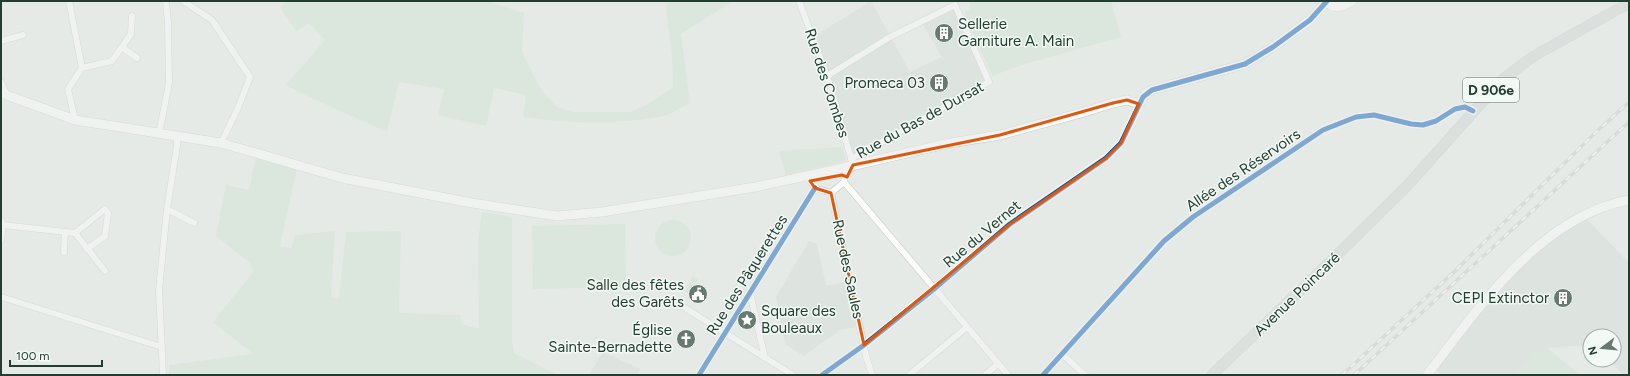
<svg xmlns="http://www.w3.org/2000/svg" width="1630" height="376" font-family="Figtree,sans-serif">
<rect width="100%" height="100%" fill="#e5eae7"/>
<g fill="#d3dbd6">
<path d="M871 1 910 72 942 57 921 21 955 5 989 82 851 159 813 37Z"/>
<path d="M1586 218 1629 263V375H1623L1609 360H1614V336H1590V345L1547 348 1512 375H1442L1436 370 1498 289 1550 240Z"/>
<path d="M809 241 817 244 826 286 846 282 856 327 836 331 837 332 804 356 785 344 776 297Z"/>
<path d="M603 352 640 369 638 375H589Z"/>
</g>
<g fill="#cee3d0">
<path d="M287 1H488L524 13 522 52 541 90 557 107 573 112H631L648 104 673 87 672 55 666 9 667 1H729L730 3 681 34 690 103C680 108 669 115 659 117 615 125 566 123 523 117L526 95 494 88 486 126 438 115 444 89 399 82 387 132 305 95 286 85 325 40 309 23 296 31 280 7Z"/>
<path d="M969 1H1111L1121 37 1025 64 992 76 965 15 966 11 971 8Z"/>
<path d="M842 147 846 161 786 175 779 151Z"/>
<path d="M256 156 297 168 280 246 292 248 295 235 335 231 331 297 339 299 346 232 401 231 399 313 460 315 462 324 479 329 478 241 482 212 512 217V340L514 353 558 375H169V365L253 354 213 322 254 271 249 262 216 236 226 185 249 190Z"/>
<circle cx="673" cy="238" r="18"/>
<path d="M625 224 626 287 533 289 532 226Z"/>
<path d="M693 276 698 279 689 294 684 291Z"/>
<path d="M1547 348 1580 375H1512Z"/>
</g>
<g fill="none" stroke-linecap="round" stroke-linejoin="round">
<defs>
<g id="street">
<path d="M69 1 82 68"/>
<path d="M183 1 212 20 250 77 238 108 221 143"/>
<path d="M799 1 827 76 853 165 845 176 844 182 831 193 815 188 810 181 813 178 819 177"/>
<path d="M1 41 23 35"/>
<path d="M122 47 137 58"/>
<path d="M827 76 890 37 955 5 989 82 851 159"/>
<path d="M1 82 5 91"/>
<path d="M75 120 68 89 82 68 112 61 131 34 132 16"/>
<path d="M159 134 169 83 168 24 166 1"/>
<path d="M833 171 834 170 845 176"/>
<path d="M844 182 1008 375"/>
<path d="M831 193 866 356 872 375"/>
<path d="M167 209 194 223"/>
<path d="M1 220 3 225 1 240"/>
<path d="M3 225 75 233 105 271"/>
<path d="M75 233 105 209 108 213 105 236 87 249"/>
<path d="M64 252 65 232"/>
<path d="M750 293 765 358"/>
<path d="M1 297 162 347"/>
<path d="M685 308 793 375"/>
<path d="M1062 354 1085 375"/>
<path d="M163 375 159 290 167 209 177 146V136"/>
<path d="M699 375 815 188"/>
<path d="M822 375 864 345 934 289 1010 224 1106 158 1121 143 1139 104"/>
<path d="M909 375 967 327"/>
<path d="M985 375 998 364"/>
<path d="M1043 375 1164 241 1193 217 1323 130 1356 117 1374 115 1411 124 1423 125 1436 121 1455 109 1465 107 1473 111"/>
</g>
<g id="secondary">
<path d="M1327 2C1335 10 1343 6 1352 1"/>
<path d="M1 93 75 120 221 143 342 178 472 203 557 216 602 212 755 187 834 170 950 143 1000 135 1081 113 1113 103 1127 100 1139 104 1146 93 1152 90 1245 64 1273 47 1310 20 1327 1"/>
<path d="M1427 375C1479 308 1540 216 1629 200"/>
</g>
<path id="primary" d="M1212 375 1332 260 1406 187 1503 79 1534 56 1629 3"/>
</defs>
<use href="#street" stroke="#c2c7c4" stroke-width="7"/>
<use href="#secondary" stroke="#c0c8c4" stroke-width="10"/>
<use href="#primary" stroke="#bdc6c1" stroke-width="11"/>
<use href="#street" stroke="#fbfcfb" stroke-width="6"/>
<use href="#secondary" stroke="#fbfcfb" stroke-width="9"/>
<use href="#primary" stroke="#ced6d2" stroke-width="10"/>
<defs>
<g id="rail">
<path d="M1342 375 1456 270 1593 135 1629 102"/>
<path d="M1354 375 1629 122"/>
</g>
</defs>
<use href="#rail" stroke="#c7cbc9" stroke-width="3.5"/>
<use href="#rail" stroke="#f3f9f5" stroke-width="2" stroke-dasharray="6" stroke-linecap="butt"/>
<defs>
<g id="cycleway">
<path d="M699 375 815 188"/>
<path d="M822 375 864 345 934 289 1010 224 1106 158 1121 143 1143 97 1152 90 1245 64 1273 47 1310 20 1327 1"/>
<path d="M1043 375 1164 241 1193 217 1323 130 1356 117 1374 115 1411 124 1423 125 1436 121 1455 109 1465 107 1473 111"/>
</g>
</defs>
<use href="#cycleway" stroke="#f3f9f5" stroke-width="8"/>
<use href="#cycleway" stroke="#0057b8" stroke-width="5"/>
</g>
<path d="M0 0H1630V376H0ZM1127 100 1139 104 1121 143 1106 158 1010 224 864 345 831 193 815 188 810 181 842 175 847 177 853 165 1000 135 1113 103Z" fill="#e5eae7" fill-opacity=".55" fill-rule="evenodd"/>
<path fill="none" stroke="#de580e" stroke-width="3" stroke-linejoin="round" d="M1127 100 1139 104 1121 143 1106 158 1010 224 864 345 831 193 815 188 810 181 842 175 847 177 853 165 1000 135 1113 103Z"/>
<defs>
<symbol id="building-disc" viewBox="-11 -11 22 22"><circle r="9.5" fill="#667a71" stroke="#f3f9f5"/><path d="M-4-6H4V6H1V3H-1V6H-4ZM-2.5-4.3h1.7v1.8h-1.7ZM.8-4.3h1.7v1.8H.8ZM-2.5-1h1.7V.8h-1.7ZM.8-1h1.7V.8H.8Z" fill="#fff"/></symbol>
<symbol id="civic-disc" viewBox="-11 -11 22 22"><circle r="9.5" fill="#667a71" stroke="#f3f9f5"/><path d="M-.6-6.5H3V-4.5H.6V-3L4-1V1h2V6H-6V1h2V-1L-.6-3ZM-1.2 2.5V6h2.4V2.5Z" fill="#fff"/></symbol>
<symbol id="sight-disc" viewBox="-11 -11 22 22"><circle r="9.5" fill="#667a71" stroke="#f3f9f5"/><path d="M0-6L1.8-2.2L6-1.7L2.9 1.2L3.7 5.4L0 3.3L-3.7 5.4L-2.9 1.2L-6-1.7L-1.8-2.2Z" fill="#fff"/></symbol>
<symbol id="church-disc" viewBox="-11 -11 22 22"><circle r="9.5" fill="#667a71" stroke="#f3f9f5"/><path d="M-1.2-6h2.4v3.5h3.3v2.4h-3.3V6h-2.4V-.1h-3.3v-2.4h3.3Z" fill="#fff"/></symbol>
</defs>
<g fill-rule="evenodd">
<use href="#building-disc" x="933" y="22" width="22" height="22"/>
<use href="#building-disc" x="928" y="72" width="22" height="22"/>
<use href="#civic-disc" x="687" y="283" width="22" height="22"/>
<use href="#building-disc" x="1552" y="287" width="22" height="22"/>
<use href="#sight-disc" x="736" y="309" width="22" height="22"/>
<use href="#church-disc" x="675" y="328" width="22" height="22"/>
</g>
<g text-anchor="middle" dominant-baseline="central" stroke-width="3" stroke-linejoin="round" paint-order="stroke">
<rect fill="#f3f9f5" stroke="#61766c" stroke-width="1" x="1463" y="78" width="56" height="24" rx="3"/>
<g font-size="14" font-weight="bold" fill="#223e31">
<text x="1491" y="90">D 906e</text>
</g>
<g font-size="15" fill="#223e31" stroke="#f3f9f5" text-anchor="end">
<text x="958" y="24" text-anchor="start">Sellerie<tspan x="958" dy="17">Garniture A. Main</tspan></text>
<text x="925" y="83">Promeca 03</text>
<text x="684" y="285">Salle des fêtes<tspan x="684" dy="17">des Garêts</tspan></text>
<text x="1549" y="298">CEPI Extinctor</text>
<text x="761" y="311" text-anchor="start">Square des<tspan x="761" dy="17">Bouleaux</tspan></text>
<text x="672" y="330">Église<tspan x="672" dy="17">Sainte-Bernadette</tspan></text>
</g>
<g font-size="15" fill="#223e31" stroke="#f3f9f5">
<text transform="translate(827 83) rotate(72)">Rue des Combes</text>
<text transform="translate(920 120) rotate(-29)">Rue du Bas de Dursat</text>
<text transform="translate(1243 170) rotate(-34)">Allée des Réservoirs</text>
<text transform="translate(982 234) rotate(-40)">Rue du Vernet</text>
<text transform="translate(848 269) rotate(78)">Rue des Saules</text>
<text transform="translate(747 275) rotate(-58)">Rue des Pâquerettes</text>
<text transform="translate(1297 294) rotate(-44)">Avenue Poincaré</text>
</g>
</g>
<rect width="1630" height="376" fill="none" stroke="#223e31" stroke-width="4"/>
<g transform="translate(1602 348) rotate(254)"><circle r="19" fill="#f3f9f5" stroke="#9faea7"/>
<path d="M0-3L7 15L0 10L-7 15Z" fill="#667a71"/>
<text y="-6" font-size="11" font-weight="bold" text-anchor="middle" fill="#223e31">N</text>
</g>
<path d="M10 360v6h92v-6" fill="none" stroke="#223e31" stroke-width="2"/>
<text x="16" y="360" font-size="12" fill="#223e31" stroke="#f3f9f5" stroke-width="3" paint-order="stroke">100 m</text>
</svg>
